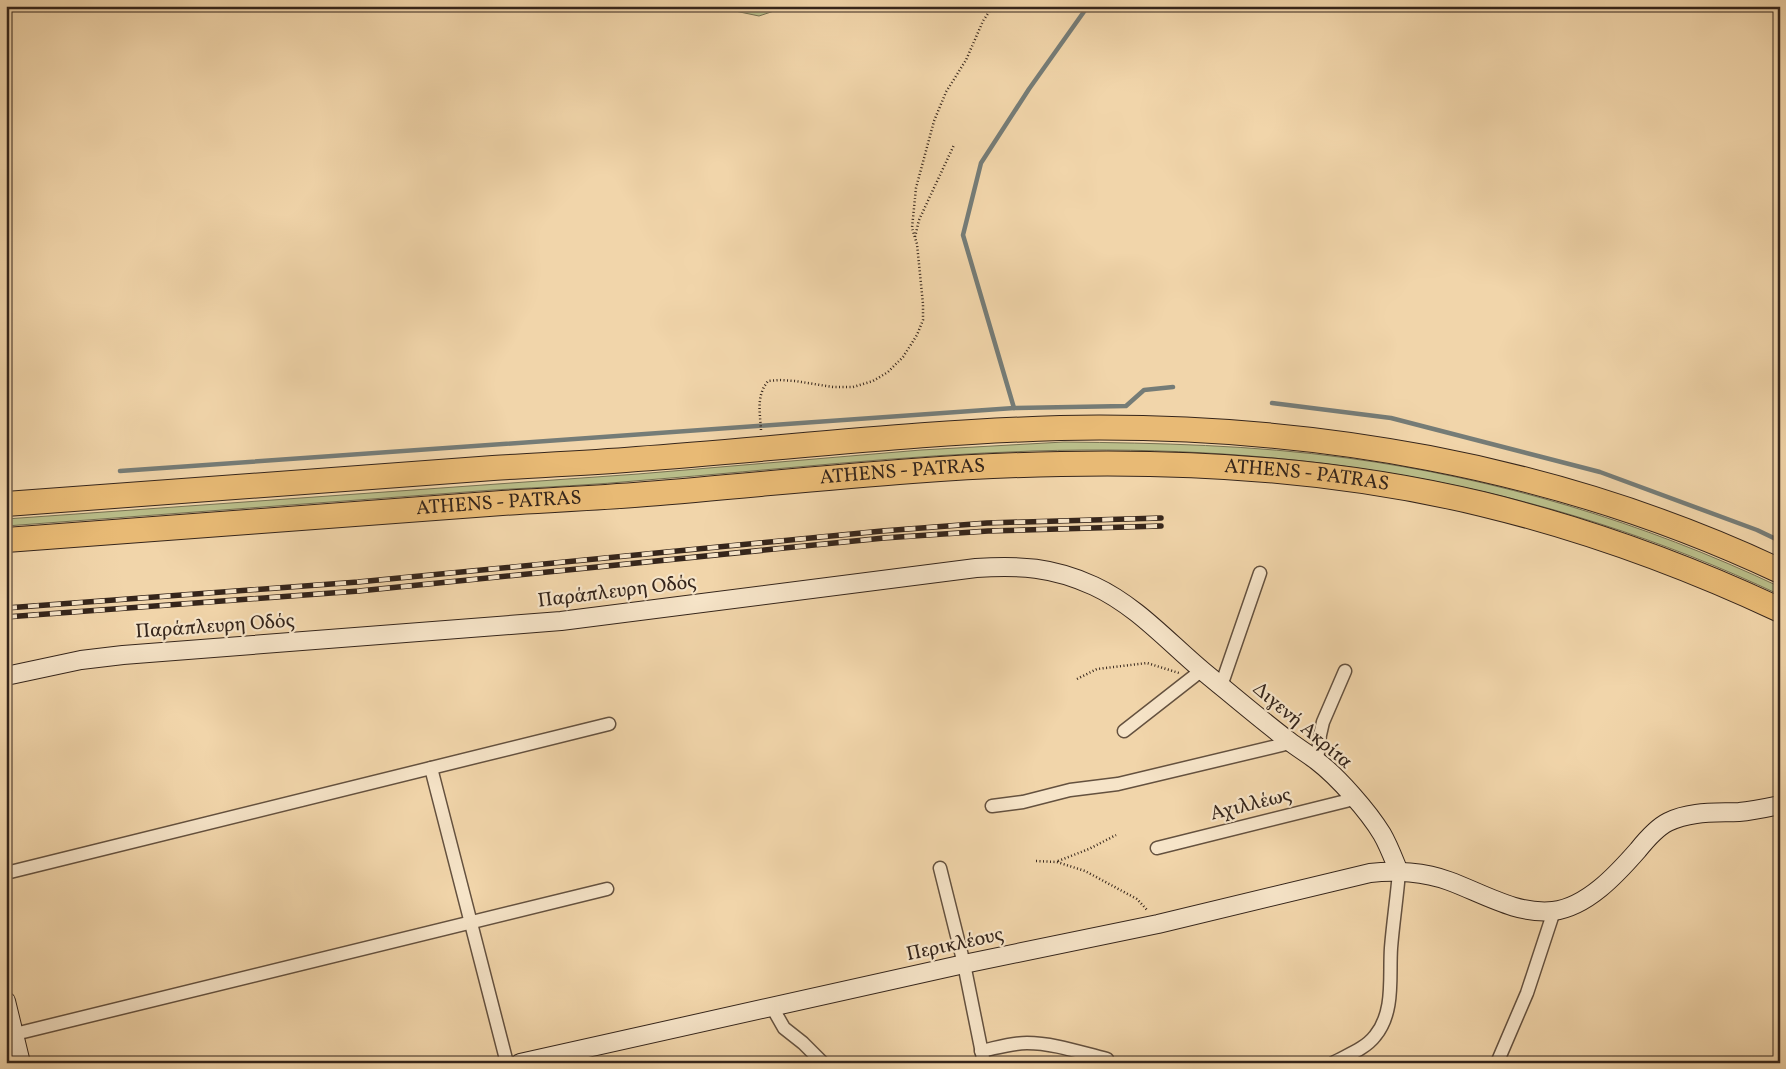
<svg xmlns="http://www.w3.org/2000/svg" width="1786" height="1069" font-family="Vollkorn,serif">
<rect width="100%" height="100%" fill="#f1d5aa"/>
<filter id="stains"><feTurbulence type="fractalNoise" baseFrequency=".004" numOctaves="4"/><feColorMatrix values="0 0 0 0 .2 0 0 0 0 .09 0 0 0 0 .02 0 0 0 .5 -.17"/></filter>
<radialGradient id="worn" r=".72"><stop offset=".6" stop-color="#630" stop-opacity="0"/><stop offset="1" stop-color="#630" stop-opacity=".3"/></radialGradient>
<g fill="#b9bd89" stroke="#777152">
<path d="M711 6H789L759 16Z"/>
<path d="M1064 442C1158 443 1253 445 1347 458 1496 478 1643 522 1780 587V595C1542 482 1295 443 1033 451 904 455 775 470 646 480 595 485 544 487 493 490 331 502 168 514 6 526V519L638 474 921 450Z"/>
</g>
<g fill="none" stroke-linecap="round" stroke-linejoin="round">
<g stroke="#757c77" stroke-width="4.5">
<path d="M1272 403 1391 418 1600 472 1757 530 1780 541"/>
<path d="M1014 408 963 235 981 163 1029 89 1088 6"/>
<path d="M120 471 1014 408 1126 406 1144 390 1173 387"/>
</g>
<defs>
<g id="street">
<path d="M1221 686 1260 573"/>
<path d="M1124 731 1202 670"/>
<path d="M1317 761 1320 735 1323 722 1345 671"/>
<path d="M431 768 507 1063"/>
<path d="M992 806 1023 802 1070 790 1118 784 1290 743"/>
<path d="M1157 848 1354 799"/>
<path d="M940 868 964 964 984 1063"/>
<path d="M6 873 609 724"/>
<path d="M772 1007 784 1028 803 1043 823 1063"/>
<path d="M8 1037 15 1034 607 889"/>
<path d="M981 1051C996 1048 1011 1043 1027 1043 1054 1043 1082 1053 1107 1059"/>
<path d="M1333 1063C1347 1055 1365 1049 1375 1036 1395 1012 1389 977 1391 948 1393 923 1397 897 1399 872"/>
<path d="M1497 1063 1527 993 1554 911"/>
</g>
<g id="secondary">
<path d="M6 676 81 660 123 655 561 621 976 568C1019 565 1053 567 1094 586 1137 606 1168 642 1204 672 1232 695 1260 719 1289 741 1298 748 1308 754 1317 761 1338 777 1368 811 1382 834 1389 846 1394 860 1399 872"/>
<path d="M6 1001 21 1063"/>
<path d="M520 1063 964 964 1158 924 1370 873C1395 870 1425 872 1449 881 1482 893 1517 915 1553 911 1587 907 1617 874 1638 850 1646 840 1656 828 1668 822 1690 811 1715 813 1739 812 1753 811 1766 808 1780 805"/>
</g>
<g id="highway">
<path d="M6 504C168 492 330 480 493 468 541 465 589 463 637 459 778 449 918 432 1060 428 1307 423 1555 465 1780 571"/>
<path id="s1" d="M6 540C171 528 337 515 502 503 550 500 598 498 646 494 784 483 922 466 1061 464 1201 461 1345 471 1482 504 1585 529 1684 565 1780 610"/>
</g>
</defs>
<use href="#street" stroke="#64513f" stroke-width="15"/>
<use href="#secondary" stroke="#35251b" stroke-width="20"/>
<use href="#highway" stroke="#35251b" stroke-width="26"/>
<g stroke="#35251b" stroke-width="2.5" stroke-dasharray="1 2.5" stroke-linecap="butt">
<path d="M915 237 919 220 954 145"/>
<path d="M761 430C760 412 756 396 768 381L779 380 795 381 833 387H853L873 381 888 372 903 357 917 335 923 320V304L917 244 912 228 916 188 934 121 946 92 966 60 983 21 993 6"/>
<path d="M1077 679 1097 669 1147 663 1179 673"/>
<path d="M1036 861 1057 862 1085 871 1137 899 1148 911"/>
<path d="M1058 861 1089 849 1116 835"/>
</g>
<use href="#street" stroke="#f6e4c8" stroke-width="12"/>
<use href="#secondary" stroke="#f6e4c8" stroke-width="18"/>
<use href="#highway" stroke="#e8ba75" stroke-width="24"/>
<defs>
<g id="rail">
<path d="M6 608 358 582 882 531 987 523 1161 518"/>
<path d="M6 617 359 591 884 538 988 531 1161 526"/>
</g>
</defs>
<use href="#rail" stroke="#35251b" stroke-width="5.5"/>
<use href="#rail" stroke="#f6e4c8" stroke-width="4" stroke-dasharray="11" stroke-linecap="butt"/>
</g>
<g text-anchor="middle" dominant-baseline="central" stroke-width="4.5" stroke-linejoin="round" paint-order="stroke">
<g font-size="20" fill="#35251b" stroke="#f6e4c8">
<text stroke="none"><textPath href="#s1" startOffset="899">ATHENS - PATRAS</textPath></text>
<text stroke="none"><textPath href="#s1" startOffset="1304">ATHENS - PATRAS</textPath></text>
<text stroke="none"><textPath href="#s1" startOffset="494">ATHENS - PATRAS</textPath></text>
<text transform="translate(617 592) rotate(-7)">Παράπλευρη Οδός</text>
<text transform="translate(215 627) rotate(-4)">Παράπλευρη Οδός</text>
<text transform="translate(1302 726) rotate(40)">Διγενή Ακρίτα</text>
<text transform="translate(1251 805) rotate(-14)">Αχιλλέως</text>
<text transform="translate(955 945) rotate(-12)">Περικλέους</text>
</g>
</g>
<rect width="1786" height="1069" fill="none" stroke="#f1d5aa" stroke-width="25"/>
<rect x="8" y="8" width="1771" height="1054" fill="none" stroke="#35251b" stroke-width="2.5"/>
<rect x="12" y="12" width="1761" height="1044" fill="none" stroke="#35251b"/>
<rect width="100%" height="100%" filter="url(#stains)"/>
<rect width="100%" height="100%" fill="url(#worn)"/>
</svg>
